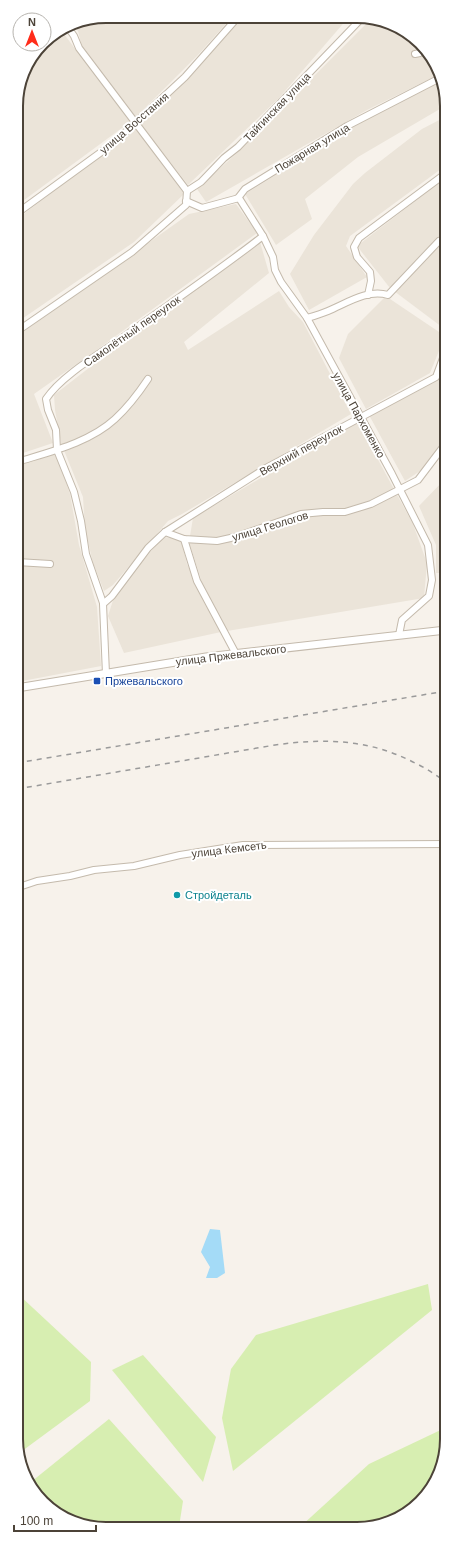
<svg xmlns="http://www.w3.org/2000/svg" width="463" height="1545" font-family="Helvetica,sans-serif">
<rect width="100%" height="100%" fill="#f7f2eb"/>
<g fill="#ebe4d9">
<path d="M106 16 232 17 197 56 136 117 82 48 78 31 71 23Z"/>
<path d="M243 17 348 18 279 98 188 185 139 122Z"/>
<path d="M372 18 421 43 438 75 367 110 206 202 197 189 237 153Z"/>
<path d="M61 30 130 122 16 206V101L23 72 42 44H44V41Z"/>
<path d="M440 79 445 89V106L358 157 305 199 312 219 276 245 245 194 369 117Z"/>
<path d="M445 117V166L350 236 346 246 367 277 309 310 290 274 314 235 353 184 365 173 422 129Z"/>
<path d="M135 128 184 194 134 242 16 323V220Z"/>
<path d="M445 178 446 330 390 288 357 246Z"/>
<path d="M236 204 257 233 98 349 34 394 53 443 17 455 16 337 189 214Z"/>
<path d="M260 242 269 273 184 342 188 350 279 291 289 307 303 322 351 414 182 514 168 521 113 585 104 591 93 563 85 529 83 497 61 443 55 410 54 395 134 333Z"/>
<path d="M384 298 390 299 445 336 430 373 366 409 339 358 348 334Z"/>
<path d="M446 358V435L423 469 405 481 369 415 437 378Z"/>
<path d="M357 421 413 524 427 563 424 598 227 631 204 589 189 542 193 518Z"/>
<path d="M56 452 70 494 79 545 97 607 101 666 17 682V465Z"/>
<path d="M446 478V573H436V545L419 506Z"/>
<path d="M163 537 181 539 187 564 221 632 124 653 108 616 115 594Z"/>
</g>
<g fill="#d7eeb1">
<path d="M428 1284 432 1310 233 1471 222 1418 231 1369 256 1335Z"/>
<path d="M18 1294 91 1362 90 1401 18 1454Z"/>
<path d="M143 1355 216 1437 203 1482 112 1370Z"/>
<path d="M109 1419 183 1501 179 1527H89L42 1502 31 1482Z"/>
<path d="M447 1427V1444L425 1498 374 1527H300L369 1464Z"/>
</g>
<path fill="#a4dbf7" d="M210 1229 220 1230 225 1273 217 1278H206L210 1267 201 1252Z"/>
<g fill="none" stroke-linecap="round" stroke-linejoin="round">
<defs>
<g id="minor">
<path d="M415 54 420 53 424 49"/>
<path d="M187 191 201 182 224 158 238 147 362 18"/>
<path d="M238 198 245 189 347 126 440 78"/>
<path d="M186 201 202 208 239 198 263 236 273 257 275 270 281 282 307 318 392 474 428 545 432 580 429 596 402 620 399 635"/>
<path d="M16 214 115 142 185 77 238 17"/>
<path d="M368 295 371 281 370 272 357 257 354 247 359 238 445 174"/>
<path d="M307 318C314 316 321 314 328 311 347 303 367 289 388 295L439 241"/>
<path d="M16 332 132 252 186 205 187 191 79 48 74 36 67 26"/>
<path d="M17 462C49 452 89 443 115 419 127 408 138 394 148 379"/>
<path d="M165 532 184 539 217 541 235 537 301 514 323 512H345L371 504 418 480 446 443"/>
<path d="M184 539 197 581 236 654"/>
<path d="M17 562 50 564"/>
<path d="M103 603 86 554 81 521 74 492 57 450 56 430 48 410 46 399C61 376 99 354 122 338 169 304 217 272 263 236"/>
<path d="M106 674 103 604 112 596 148 548 165 532 266 468 436 377 446 350"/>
<path d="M17 890 19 887 37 881 70 876 94 870 134 866 180 855 243 845 446 844"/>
</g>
<path id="tertiary" d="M17 688 206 657 446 630"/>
</defs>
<use href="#minor" stroke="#c4baac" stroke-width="8"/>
<use href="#tertiary" stroke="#c4baac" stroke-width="9"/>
<use href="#minor" stroke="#fff" stroke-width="6"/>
<use href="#tertiary" stroke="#fff" stroke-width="7"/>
<g stroke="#9a9a9a" stroke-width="1.5" stroke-dasharray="5 5" stroke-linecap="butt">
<path d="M17 763 446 691"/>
<path d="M17 789 275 745C325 738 369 739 415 763 426 768 436 775 446 782"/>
</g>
</g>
<rect fill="#1a4fb4" stroke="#fff" stroke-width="1.5" x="93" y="677" width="8" height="8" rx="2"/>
<circle fill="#0f9aa8" stroke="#fff" stroke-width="1.5" cx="177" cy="895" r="4"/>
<g text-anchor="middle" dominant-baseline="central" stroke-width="4" stroke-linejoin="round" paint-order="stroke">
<g font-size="11" fill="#4c4338" stroke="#fff">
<text transform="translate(277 107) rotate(-46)">Тайгинская улица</text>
<text transform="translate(134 123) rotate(-41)">улица Восстания</text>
<text transform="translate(312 148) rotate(-31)">Пожарная улица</text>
<text transform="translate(132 331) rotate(-35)">Самолётный переулок</text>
<text transform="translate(359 415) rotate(61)">улица Пархоменко</text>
<text transform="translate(301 450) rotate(-29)">Верхний переулок</text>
<text transform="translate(270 526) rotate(-17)">улица Геологов</text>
<text transform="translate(231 655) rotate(-7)">улица Пржевальского</text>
<text transform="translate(229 849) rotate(-7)">улица Кемсеть</text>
</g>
<g font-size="11" fill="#164399" stroke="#fff" text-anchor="start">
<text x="105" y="681">Пржевальского</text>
</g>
<g font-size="11" fill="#0d838f" stroke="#fff" text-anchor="start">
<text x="185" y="895">Стройдеталь</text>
</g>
</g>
<path d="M0 0H463V1545H0ZM106 23H357A83 83 0 0 1 440 106V1439A83 83 0 0 1 357 1522H106A83 83 0 0 1 23 1439V106A83 83 0 0 1 106 23Z" fill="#fff" fill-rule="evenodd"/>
<path fill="none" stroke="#4c4338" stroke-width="2" d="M106 23H357A83 83 0 0 1 440 106V1439A83 83 0 0 1 357 1522H106A83 83 0 0 1 23 1439V106A83 83 0 0 1 106 23Z"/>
<g transform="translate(32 32)"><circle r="19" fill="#ffffff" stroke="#b7b4af"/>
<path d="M0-3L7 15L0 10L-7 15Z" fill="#ff2c1a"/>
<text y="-6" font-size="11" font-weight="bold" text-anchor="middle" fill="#4c4338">N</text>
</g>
<path d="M14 1525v6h82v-6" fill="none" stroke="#4c4338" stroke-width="2"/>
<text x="20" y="1525" font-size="12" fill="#4c4338" stroke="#ffffff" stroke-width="3" paint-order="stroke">100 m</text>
</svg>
